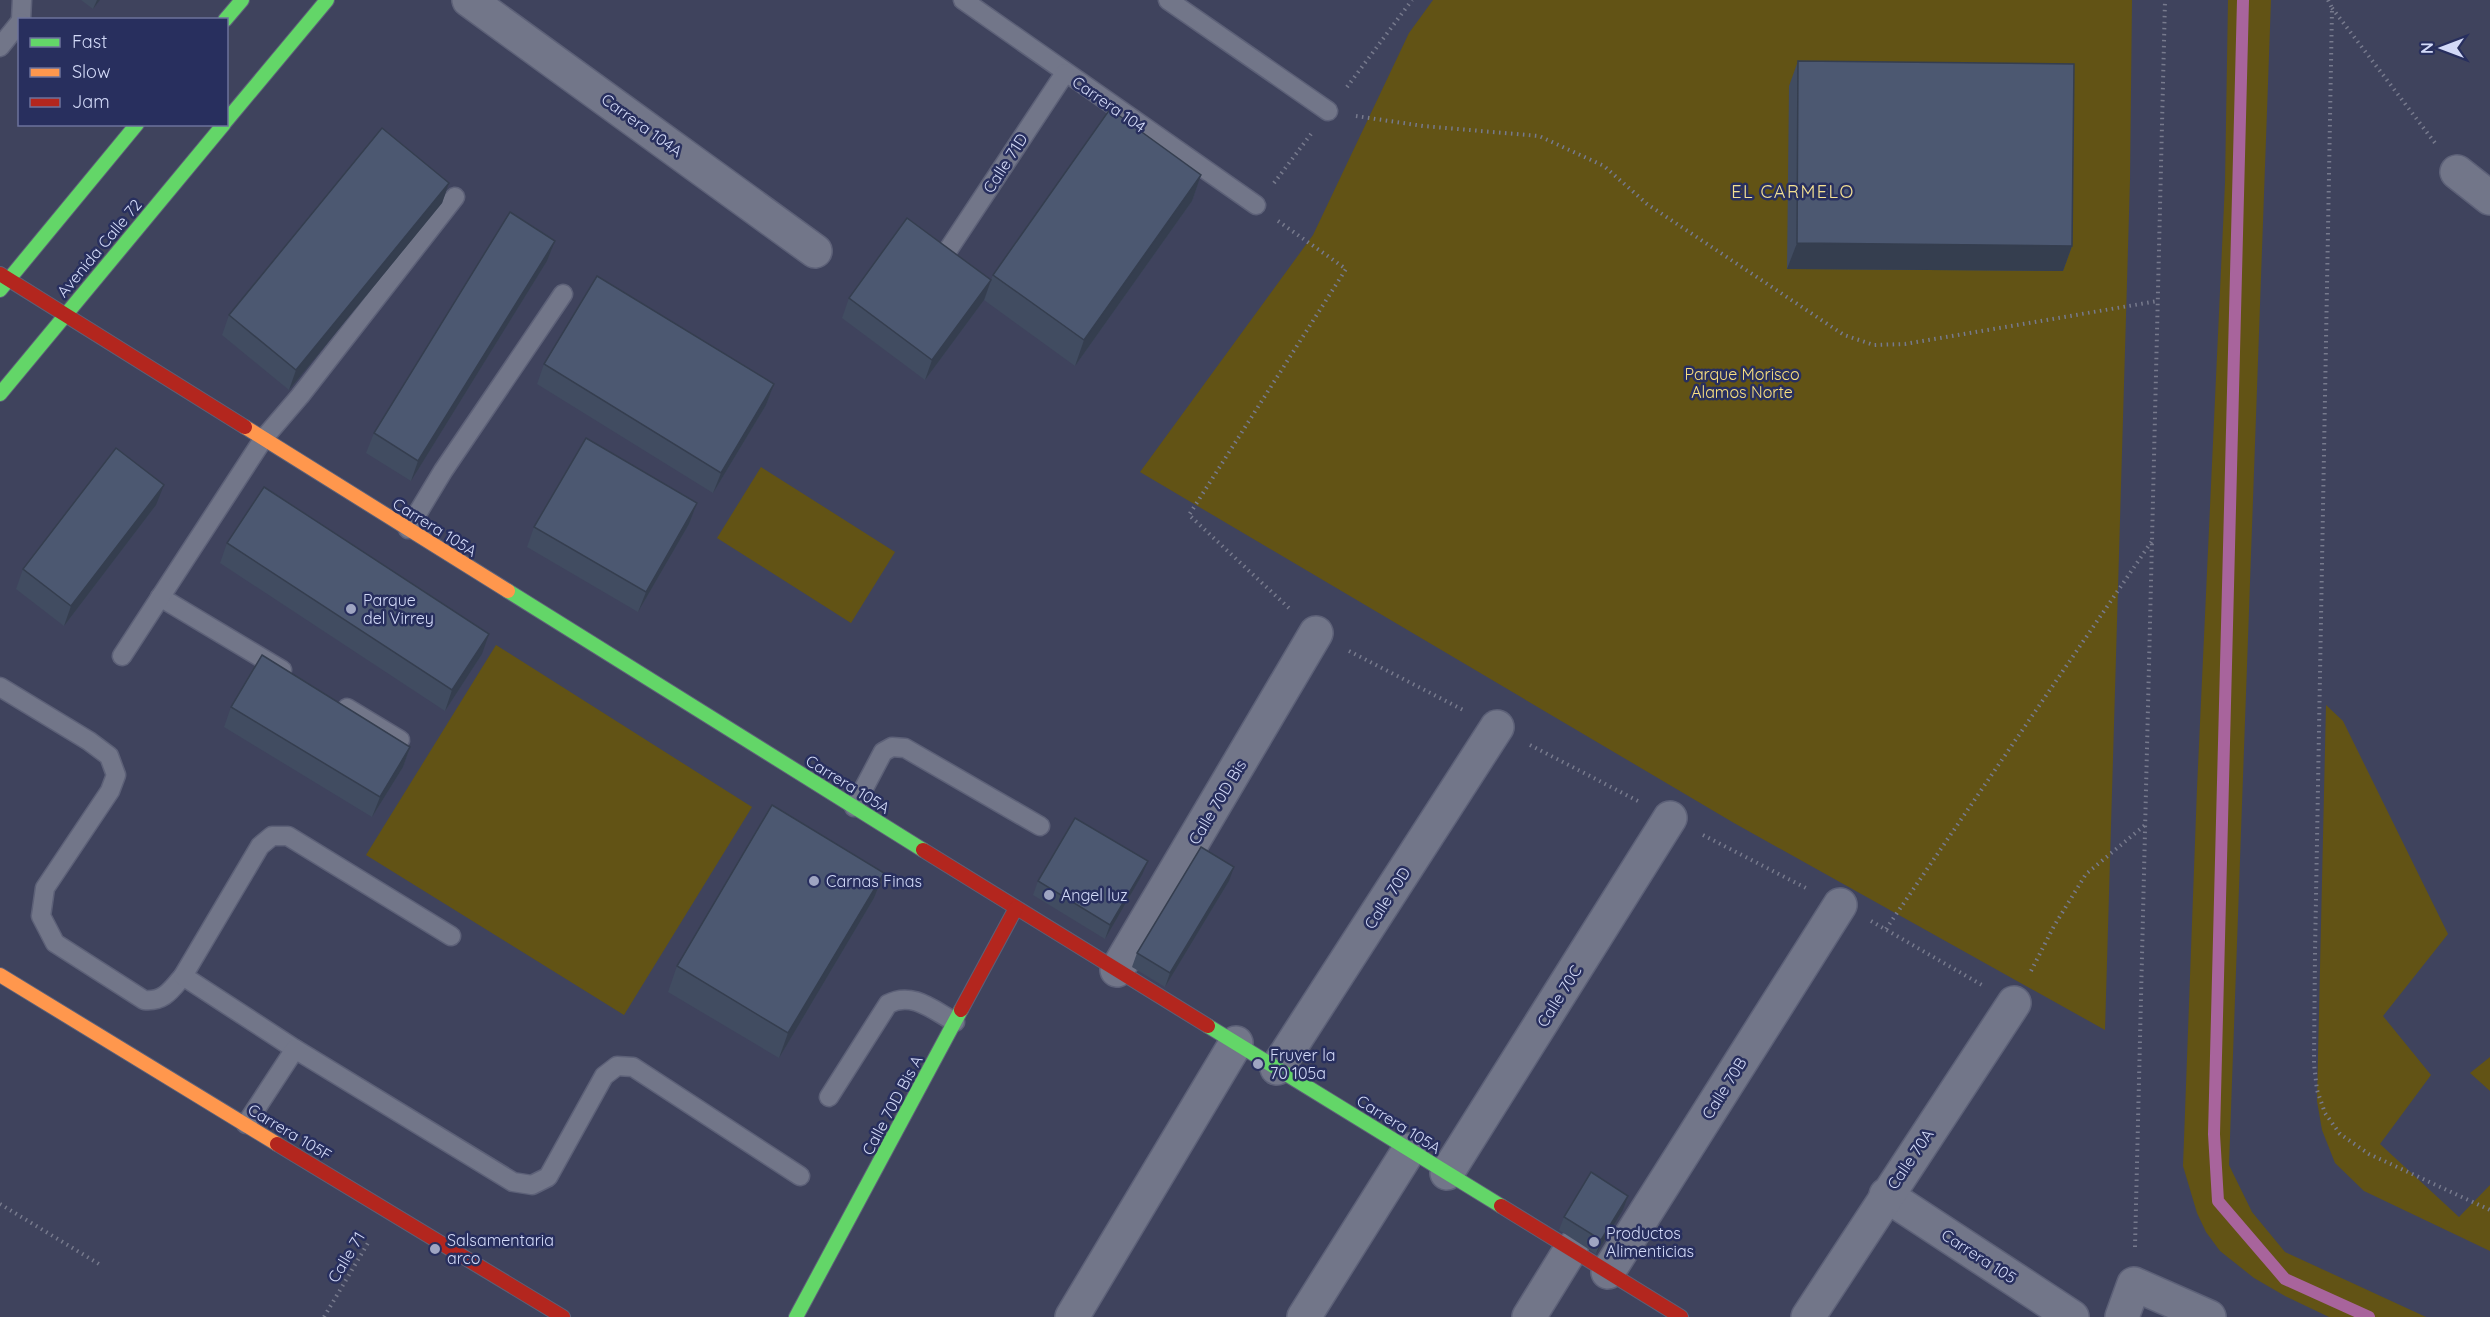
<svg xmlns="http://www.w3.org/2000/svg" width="2490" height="1317" font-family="Quicksand,sans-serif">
<rect width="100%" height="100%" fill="#3f435d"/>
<g fill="#625315">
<path d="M1433 0H2132L2130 180 2105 1030 1734 823 1140 472 1313 235 1409 33Z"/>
<path d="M2228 0H2271L2229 1165 2252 1212 2285 1252 2426 1317H2329L2285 1296 2254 1278 2220 1251 2206 1232 2197 1213 2183 1166 2197 788 2225 183Z"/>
<path d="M761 467 895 552 851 623 717 538Z"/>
<path d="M496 645 752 807 624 1015 366 855Z"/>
<path d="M2326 705 2343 721 2448 934 2383 1016 2431 1075 2380 1144 2459 1217 2490 1185V1251L2364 1191 2335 1163 2322 1130 2317 1101Z"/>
<path d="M2490 1057V1091L2470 1073Z"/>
</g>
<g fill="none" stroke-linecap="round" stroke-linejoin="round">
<path stroke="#a8649c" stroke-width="12" d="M2243 0 2214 1134 2218 1201 2285 1279 2369 1317"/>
<defs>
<g id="lane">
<path d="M963 0 1256 205"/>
<path d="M1168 0 1328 111"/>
<path d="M21 20 22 0"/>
<path d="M0 47 20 22"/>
<path d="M946 253 1065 73"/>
<path d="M408 529 443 471 563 294"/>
<path d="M160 597 282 670"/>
<path d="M122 656 264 438 300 396 455 197"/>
<path d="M0 687 89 741 109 756 116 775 110 791 45 888 41 916 55 943 144 1000C164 1002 171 990 183 976"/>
<path d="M347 708 400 740"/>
<path d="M854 807 883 752 892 747 905 748 1040 826"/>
<path d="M295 1049 183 976 260 846 272 836H288L451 936"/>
<path d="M829 1097 888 1004C912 991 933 1010 955 1022"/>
<path d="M246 1124 295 1049 513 1182 532 1185 548 1177 604 1076 617 1066 633 1067 800 1176"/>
</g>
<g id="street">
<path d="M469 0 815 251"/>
<path d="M2457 172 2490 198"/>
<path d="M1117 970 1316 633"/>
<path d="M1277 1068 1497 727"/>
<path d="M1447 1173 1670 818"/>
<path d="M1886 1195 2072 1317"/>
<path d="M1608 1272 1840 905"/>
<path d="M1072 1317 1236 1043"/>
<path d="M1304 1317 1409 1150"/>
<path d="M1529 1317 1571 1249"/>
<path d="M1808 1317 2014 1003"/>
<path d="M2122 1317 2134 1284 2209 1317"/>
</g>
<g id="fast">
<path d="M225 20 242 0"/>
<path d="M226 121 327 0"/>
<path d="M0 290 137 124"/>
<path d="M0 394 224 124"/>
<path d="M508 591 923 850"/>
<path d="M1208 1026 1501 1206"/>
<path d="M796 1317 961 1010"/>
</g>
<g id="slow">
<path d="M245 427 508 591"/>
<path d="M0 975 277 1144"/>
</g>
<g id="jam">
<path d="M0 274 245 427"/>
<path d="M923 850 1208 1026"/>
<path d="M961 1010 1016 908"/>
<path d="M277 1144 563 1317"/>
<path d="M1501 1206 1681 1317"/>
</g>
</defs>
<use href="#lane" stroke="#5d6178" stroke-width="21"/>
<use href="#street" stroke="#5d6178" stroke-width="36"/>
<use href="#fast" stroke="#5d6178" stroke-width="16"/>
<use href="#slow" stroke="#5d6178" stroke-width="16"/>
<use href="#jam" stroke="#5d6178" stroke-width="16"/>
<g stroke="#777a8d" stroke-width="4" stroke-dasharray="1.5 4.5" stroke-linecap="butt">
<path d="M2328 0 2332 8 2315 952 2314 1064 2317 1090 2325 1113 2340 1134 2369 1154 2490 1210"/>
<path d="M2332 8 2435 143"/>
<path d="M1347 87 1412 0"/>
<path d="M1356 116 1423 126 1539 136 1604 166 1647 204 1844 335 1874 345 1905 344 2158 301"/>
<path d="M1274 183 1311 134"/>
<path d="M1278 221 1346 269 1189 515 1290 609"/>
<path d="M1349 651 1465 711"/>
<path d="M1530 745 1638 801"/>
<path d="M1703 835 1806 888"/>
<path d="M1871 921 1982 985"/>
<path d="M1886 929 2152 541"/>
<path d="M2031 971 2054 926 2086 874 2145 825"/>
<path d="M0 1204 99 1264"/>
<path d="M2135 1247 2165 0"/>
<path d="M324 1317 368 1243"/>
</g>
<use href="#lane" stroke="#727689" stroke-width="18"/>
<use href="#street" stroke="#727689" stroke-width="33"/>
<use href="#fast" stroke="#63d668" stroke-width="14"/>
<use href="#slow" stroke="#ff974d" stroke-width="14"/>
<use href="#jam" stroke="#b3261e" stroke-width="14"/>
</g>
<g fill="#414c61">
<path d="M81 0H100L93 9Z"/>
<path d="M1798 61 2072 246 2063 271 1787 269 1789 86Z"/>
<path d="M1201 175 1192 201 1075 366 984 300 993 275Z"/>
<path d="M449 183 442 203 289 390 222 335 229 315Z"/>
<path d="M555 241 547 261 411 481 366 453 374 433Z"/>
<path d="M991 280 984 300 925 380 842 318 849 298Z"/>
<path d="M544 364 774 384 766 405 713 493 537 384Z"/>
<path d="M697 503 689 524 638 612 527 547 534 527Z"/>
<path d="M156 505 64 626 16 589 23 569Z"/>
<path d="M227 543 482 654 445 711 220 563Z"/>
<path d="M231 707 410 747 403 767 372 817 224 727Z"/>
<path d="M884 873 874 898 779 1058 668 992 677 966Z"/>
<path d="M1142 875 1105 939 1033 895 1038 881Z"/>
<path d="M1229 881 1165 987 1132 967 1137 953Z"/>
<path d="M1628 1196 1623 1210 1596 1254 1559 1230 1564 1217Z"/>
</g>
<g fill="#353e4f">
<path d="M97 0H100L93 9Z"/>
<path d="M1201 175 1192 201 1075 366 1084 340Z"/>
<path d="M449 183 442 203 289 390 296 370Z"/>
<path d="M555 241 547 261 411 481 418 461Z"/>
<path d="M1797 243 2072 246 2063 271 1787 269Z"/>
<path d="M991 280 984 300 925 380 932 360Z"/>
<path d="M774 384 766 405 713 493 721 473Z"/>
<path d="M164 485 156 505 64 626 71 606Z"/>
<path d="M697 503 689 524 638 612 646 592Z"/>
<path d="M489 634 482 654 445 711 452 690Z"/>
<path d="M410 747 403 767 372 817 380 797Z"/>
<path d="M1148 861 1142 875 1105 939 1110 925Z"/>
<path d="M1234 867 1229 881 1165 987 1170 973Z"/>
<path d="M884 873 874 898 779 1058 788 1033Z"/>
<path d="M1628 1196 1623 1210 1596 1254 1601 1240Z"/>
</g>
<g fill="#4c5871" stroke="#353e4f" stroke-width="1.5">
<path d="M1798 61 2074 64 2072 246 1797 243Z"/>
<path d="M1110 109 1201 175 1084 340 993 275Z"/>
<path d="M382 128 449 183 296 370 229 315Z"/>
<path d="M510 212 555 241 418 461 374 433Z"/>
<path d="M907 218 991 280 932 360 849 298Z"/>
<path d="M597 276 774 384 721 473 544 364Z"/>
<path d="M586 438 697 503 646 592 534 527Z"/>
<path d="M116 448 164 485 71 606 23 569Z"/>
<path d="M264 487 489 634 452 690 227 543Z"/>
<path d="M262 655 410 747 380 797 231 707Z"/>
<path d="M772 805 884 873 788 1033 677 966Z"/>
<path d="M1075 818 1148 861 1110 925 1038 881Z"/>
<path d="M1201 847 1234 867 1170 973 1137 953Z"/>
<path d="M1591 1172 1628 1196 1601 1240 1564 1217Z"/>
</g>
<g fill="#9fa5c2" stroke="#282f5e" stroke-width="2">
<circle cx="351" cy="609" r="6"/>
<circle cx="814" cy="881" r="6"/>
<circle cx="1049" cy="895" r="6"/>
<circle cx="1258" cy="1064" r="6"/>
<circle cx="1594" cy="1242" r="6"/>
<circle cx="435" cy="1249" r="6"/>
</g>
<g text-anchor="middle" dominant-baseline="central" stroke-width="5" stroke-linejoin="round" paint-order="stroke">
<g font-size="16" fill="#d3daf8" stroke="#282f5e">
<text transform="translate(1109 104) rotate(35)">Carrera 104</text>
<text transform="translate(642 125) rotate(36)">Carrera 104A</text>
<text transform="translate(1005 163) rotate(-57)">Calle 71D</text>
<text transform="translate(99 248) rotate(-50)">Avenida Calle 72</text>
<text transform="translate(435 527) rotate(32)">Carrera 105A</text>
<text transform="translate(848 784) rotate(32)">Carrera 105A</text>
<text transform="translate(1217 802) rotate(-59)">Calle 70D Bis</text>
<text transform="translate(1387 898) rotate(-57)">Calle 70D</text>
<text transform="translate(1559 996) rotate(-58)">Calle 70C</text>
<text transform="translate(1724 1088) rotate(-58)">Calle 70B</text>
<text transform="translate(892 1105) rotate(-62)">Calle 70D Bis A</text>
<text transform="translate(1399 1124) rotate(32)">Carrera 105A</text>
<text transform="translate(290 1132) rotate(31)">Carrera 105F</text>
<text transform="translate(1910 1159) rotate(-56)">Calle 70A</text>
<text transform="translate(1979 1256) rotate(33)">Carrera 105</text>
<text transform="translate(346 1257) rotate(-59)">Calle 71</text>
</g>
<g font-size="16" fill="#fbe180" stroke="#282f5e">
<text x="1742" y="374">Parque Morisco<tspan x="1742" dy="18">Alamos Norte</tspan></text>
</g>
<g font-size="16" fill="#d3daf8" stroke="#282f5e" text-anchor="start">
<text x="363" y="600">Parque<tspan x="363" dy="18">del Virrey</tspan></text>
<text x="826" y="881">Carnas Finas</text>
<text x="1061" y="895">Angel luz</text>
<text x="1270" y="1055">Fruver la<tspan x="1270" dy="18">70 105a</tspan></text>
<text x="1606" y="1233">Productos<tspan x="1606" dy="18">Alimenticias</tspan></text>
<text x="447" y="1240">Salsamentaria<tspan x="447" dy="18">arco</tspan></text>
</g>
<g font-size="18" letter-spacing="1.5" fill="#f5e193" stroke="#282f5e">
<text x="1793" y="191">EL CARMELO</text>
</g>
</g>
<rect x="18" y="18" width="210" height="108" fill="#282f5e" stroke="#6c739c" stroke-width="1.5"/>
<rect x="30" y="38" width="30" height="9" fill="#63d668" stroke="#6c739c" stroke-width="1.5"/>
<text x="72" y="48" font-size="18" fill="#d3daf8">Fast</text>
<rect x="30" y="68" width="30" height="9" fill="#ff974d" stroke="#6c739c" stroke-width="1.5"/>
<text x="72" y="78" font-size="18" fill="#d3daf8">Slow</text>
<rect x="30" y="98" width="30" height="9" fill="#b3261e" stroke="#6c739c" stroke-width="1.5"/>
<text x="72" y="108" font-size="18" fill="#d3daf8">Jam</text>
<g transform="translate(2442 48) rotate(270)" stroke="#282f5e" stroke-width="4.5" paint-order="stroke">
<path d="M0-4.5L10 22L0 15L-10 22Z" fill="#d3daf8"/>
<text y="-9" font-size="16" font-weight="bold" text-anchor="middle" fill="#d3daf8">N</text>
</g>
</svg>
